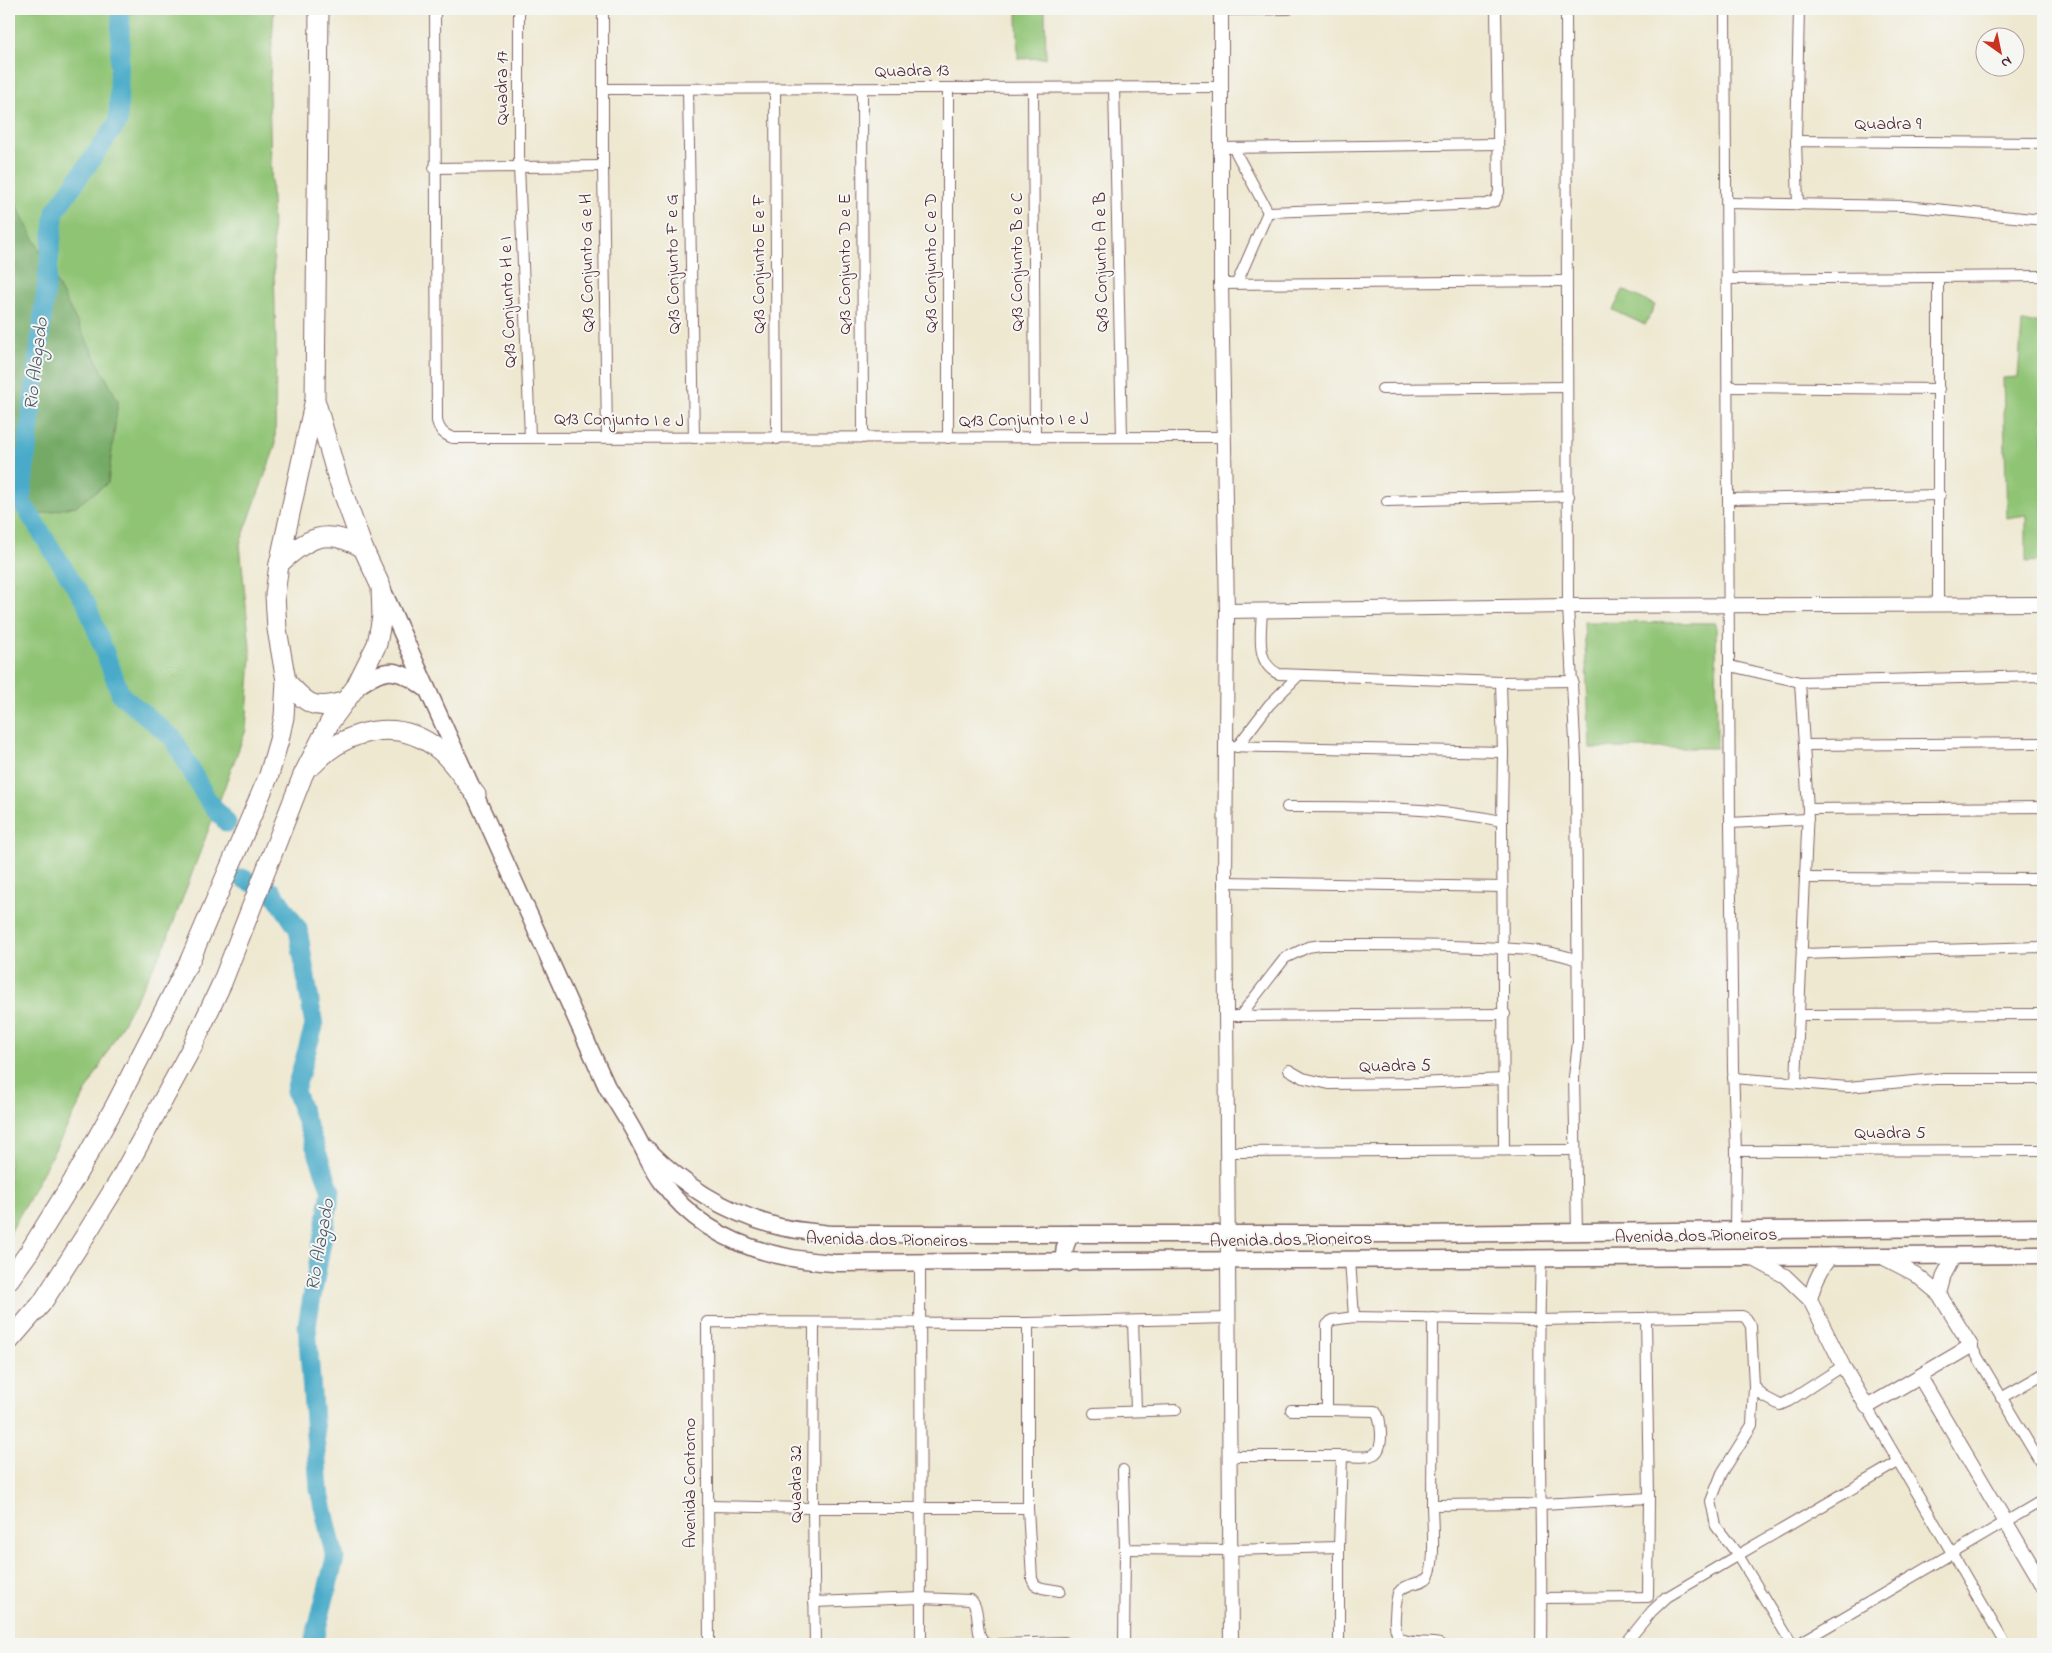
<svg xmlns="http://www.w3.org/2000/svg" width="2052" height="1653" font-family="'Indie Flower',sans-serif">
<rect width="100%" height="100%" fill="#f6f6f2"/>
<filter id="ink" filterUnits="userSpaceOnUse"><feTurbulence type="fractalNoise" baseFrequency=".02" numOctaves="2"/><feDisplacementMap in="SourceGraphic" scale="10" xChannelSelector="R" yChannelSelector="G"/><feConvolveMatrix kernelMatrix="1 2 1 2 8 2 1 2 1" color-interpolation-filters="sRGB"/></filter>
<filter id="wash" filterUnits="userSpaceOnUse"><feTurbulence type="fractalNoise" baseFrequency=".0096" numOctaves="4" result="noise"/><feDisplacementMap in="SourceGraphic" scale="20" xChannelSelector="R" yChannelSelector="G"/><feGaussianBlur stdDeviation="1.12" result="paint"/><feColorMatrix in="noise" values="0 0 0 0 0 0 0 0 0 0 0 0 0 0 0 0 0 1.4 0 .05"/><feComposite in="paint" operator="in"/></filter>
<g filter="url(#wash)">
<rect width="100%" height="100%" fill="#eee8d0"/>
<g fill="#90c475" stroke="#6d7250">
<path d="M9 9H274L269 94 276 340 275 447 240 544 251 657 246 730 165 945 9 1235Z"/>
<path d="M1045 11 1046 58 1018 59 1017 12Z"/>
<path d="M1623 290 1655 305 1645 325 1613 310Z"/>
<path d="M2043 322V561L2026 562V515L2007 518 2003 378 2018 377 2022 323Z"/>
<path d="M1584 622 1716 623 1717 748H1590Z"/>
</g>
<path fill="#74aa66" stroke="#5f6448" d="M9 191 118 401 108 483 76 506 41 514 9 500Z"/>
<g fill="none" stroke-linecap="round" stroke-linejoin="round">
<g stroke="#4aabc9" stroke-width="19">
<path d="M121 9 118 122 55 211 21 501 86 603 121 695 173 738 207 799 227 823"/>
<path d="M242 878 273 892 298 929 314 1026 295 1091 331 1191 307 1325 319 1489 335 1558 313 1644"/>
</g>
</g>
</g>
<g filter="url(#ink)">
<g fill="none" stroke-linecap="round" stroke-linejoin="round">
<defs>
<g id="street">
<path d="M435 9 437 421C440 431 443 434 453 438L1223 437"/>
<path d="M519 9V166L530 437"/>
<path d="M603 9V166L607 437"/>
<path d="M1566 9 1568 606 1576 761 1578 1042 1574 1077 1577 1233"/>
<path d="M1725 9 1730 823 1733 1068 1736 1151 1735 1230"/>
<path d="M1221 10 1289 9"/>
<path d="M1114 87 1122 436"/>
<path d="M948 88V438"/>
<path d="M1033 88 1035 437"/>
<path d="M603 89 1220 87"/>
<path d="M688 89 694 438"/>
<path d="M775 89 777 439"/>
<path d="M862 89 863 438"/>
<path d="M1796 141 1799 9"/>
<path d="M1221 148 1497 144"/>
<path d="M1234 149 1268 212"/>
<path d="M434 168 603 166"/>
<path d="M1727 203 1906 206 2043 220"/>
<path d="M1798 205 1796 141 2043 143"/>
<path d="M1268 212 1486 204 1495 201 1499 192 1496 9"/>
<path d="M1938 278V604"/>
<path d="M1728 279 2043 276"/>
<path d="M1237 283 1268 212"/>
<path d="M1221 284 1566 281"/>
<path d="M1729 387 1939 389"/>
<path d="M1382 389 1567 387"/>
<path d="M1728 499 1940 495"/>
<path d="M1387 501 1569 496"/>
<path d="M1262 611C1261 633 1255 664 1279 674L1501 682 1573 681"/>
<path d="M1730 666 1800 682 2043 676"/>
<path d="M1501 682 1503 752 1502 821 1504 1149"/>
<path d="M1806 745 2043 743"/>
<path d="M1225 746 1503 752"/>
<path d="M1237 747 1269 705 1299 675"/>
<path d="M1287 807C1359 807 1430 806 1502 821"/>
<path d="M1808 809 2043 807"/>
<path d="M1730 823 1808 819"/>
<path d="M1805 878 2043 879"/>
<path d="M1225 882 1503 887"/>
<path d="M1802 954 2043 947"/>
<path d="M1800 1015 2043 1014"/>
<path d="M1235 1016 1505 1014"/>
<path d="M1240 1016 1285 958 1308 947 1321 945C1381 945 1439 944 1498 948 1526 950 1551 950 1577 960"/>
<path d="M1289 1070 1303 1078 1329 1084 1418 1083 1504 1079"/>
<path d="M1733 1078 1848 1087 1936 1079H2043"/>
<path d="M1796 1082 1808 809 1800 682"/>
<path d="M1736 1151 2043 1150"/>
<path d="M1228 1152 1575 1150"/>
<path d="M1350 1260 1354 1317"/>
<path d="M920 1262 921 1644"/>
<path d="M1433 1318 1432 1505 1542 1504 1649 1498"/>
<path d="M1133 1321 1136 1410"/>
<path d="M1028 1323V1508L1032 1579 1035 1585 1042 1588 1060 1591"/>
<path d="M814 1324 813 1508 815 1644"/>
<path d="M1971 1346 2043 1467"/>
<path d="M1754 1386 1752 1425 1722 1473 1711 1501 1716 1526 1738 1555 1898 1462"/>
<path d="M2001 1398 2043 1374"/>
<path d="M1867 1407 2005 1644"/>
<path d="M1291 1410H1327V1325L1332 1320 1354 1317 1539 1320 1742 1316 1746 1318 1751 1326 1754 1386 1763 1396 1780 1405 1789 1401 1843 1366"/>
<path d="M1327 1410 1375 1411C1381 1417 1380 1425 1381 1433 1382 1463 1365 1456 1342 1456L1339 1547V1644"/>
<path d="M1094 1413 1176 1410"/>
<path d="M1229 1456H1342"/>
<path d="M1123 1470 1125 1549 1230 1550 1339 1547"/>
<path d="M1432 1505C1432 1519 1437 1572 1426 1579 1416 1585 1406 1583 1398 1593 1396 1601 1395 1609 1395 1617 1392 1651 1418 1639 1440 1644"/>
<path d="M708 1506 813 1508H1028"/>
<path d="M1542 1598 1648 1597 1649 1498 1646 1318"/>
<path d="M814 1602 920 1598 971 1600C983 1613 972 1635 987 1644"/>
<path d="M709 1644 707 1322 1028 1323 1228 1318"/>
<path d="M1000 1644 1065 1642"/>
<path d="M1124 1644 1125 1549"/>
<path d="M1541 1644C1543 1516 1536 1387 1541 1259"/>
<path d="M1625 1644 1652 1611 1667 1597 1738 1555 1792 1644"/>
<path d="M1798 1644 2043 1500"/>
</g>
<g id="secondary">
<path d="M1221 9V284L1227 611 1225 882 1231 1644"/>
<path d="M1227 611 1568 606 2043 604"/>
<path d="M1752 1258 1785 1276 1810 1300 1843 1366 1867 1407 1971 1346 1939 1294 1915 1274 1882 1257"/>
<path d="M1939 1294 1944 1275 1954 1256"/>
<path d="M1810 1300C1814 1282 1820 1270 1832 1255"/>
<path d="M1920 1377 2043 1585"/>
</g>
<g id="primary">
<path d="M383 591 607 1087C618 1105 630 1123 640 1143 647 1156 653 1170 662 1182 702 1239 768 1259 834 1263L2043 1255"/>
<path d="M355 688C385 667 395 666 425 688"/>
<path d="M648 1150C683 1185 726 1212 773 1225 791 1231 812 1231 830 1234H1413L2043 1227"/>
<path d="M1068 1263C1060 1255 1066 1243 1071 1234"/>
</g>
<g id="highway">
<path d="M279 564C308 537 326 527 363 548"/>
<path d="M286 681C306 703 314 712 345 701"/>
<path d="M313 765C347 728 399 717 439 750 454 762 464 780 476 795"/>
<path d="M9 1280 29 1252 73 1181 114 1108 190 960 269 775 279 740 284 717 286 681 277 629 275 595 279 564 315 399 319 9"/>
<path d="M9 1341 42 1303 85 1236 119 1181 192 1047 222 983 303 775 330 722 355 688 377 644 382 617 381 587 363 548 337 476 316 403"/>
</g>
</defs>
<use href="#street" stroke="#836565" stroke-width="12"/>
<use href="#secondary" stroke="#836565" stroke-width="16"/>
<use href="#primary" stroke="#836565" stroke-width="19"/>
<use href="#highway" stroke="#836565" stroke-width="21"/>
<use href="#street" stroke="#fff" stroke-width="10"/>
<use href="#secondary" stroke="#fff" stroke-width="14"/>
<use href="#primary" stroke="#fff" stroke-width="16"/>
<use href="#highway" stroke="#fff" stroke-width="19"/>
</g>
</g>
<g text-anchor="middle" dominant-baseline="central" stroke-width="4" stroke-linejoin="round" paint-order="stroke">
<g font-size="18" fill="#4a1f2b" stroke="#f6f6f2">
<text transform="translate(912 72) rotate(-1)">Quadra 13</text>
<text transform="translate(503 88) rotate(-90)">Quadra 17</text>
<text x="1888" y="125">Quadra 9</text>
<text transform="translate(1018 262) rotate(-90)">Q13 Conjunto B e C</text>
<text transform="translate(1102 262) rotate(-91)">Q13 Conjunto A e B</text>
<text transform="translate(588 263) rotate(-91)">Q13 Conjunto G e H</text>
<text transform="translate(932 263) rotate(-90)">Q13 Conjunto C e D</text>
<text transform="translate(674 264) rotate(-91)">Q13 Conjunto F e G</text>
<text transform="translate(760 264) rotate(-90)">Q13 Conjunto E e F</text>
<text transform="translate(846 264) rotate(-90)">Q13 Conjunto D e E</text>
<text transform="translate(509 302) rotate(-92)">Q13 Conjunto H e I</text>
<text transform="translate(619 421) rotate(1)">Q13 Conjunto I e J</text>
<text transform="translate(1024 421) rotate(-1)">Q13 Conjunto I e J</text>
<text transform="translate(1395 1067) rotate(-1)">Quadra 5</text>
<text x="1890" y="1134">Quadra 5</text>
<text transform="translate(1696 1237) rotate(-1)">Avenida dos Pioneiros</text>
<text transform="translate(887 1241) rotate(1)">Avenida dos Pioneiros</text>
<text transform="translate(1291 1241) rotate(-1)">Avenida dos Pioneiros</text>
<text transform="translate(691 1483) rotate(-90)">Avenida Contorno</text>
<text transform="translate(797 1484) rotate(-90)">Quadra 32</text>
</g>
<g font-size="19" font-style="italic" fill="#4a576a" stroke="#f6f6f2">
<text transform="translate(37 364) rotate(-83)">Rio Alagado</text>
<text transform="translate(321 1245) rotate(-80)">Rio Alagado</text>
</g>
</g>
<rect width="2052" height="1653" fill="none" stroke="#f6f6f2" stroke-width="30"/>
<g transform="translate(2000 52) rotate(147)"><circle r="24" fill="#f6f6f2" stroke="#b1a0a2"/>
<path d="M0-4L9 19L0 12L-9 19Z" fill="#c8321e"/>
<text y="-8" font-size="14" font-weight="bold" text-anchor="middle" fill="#4a1f2b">N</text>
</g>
</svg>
